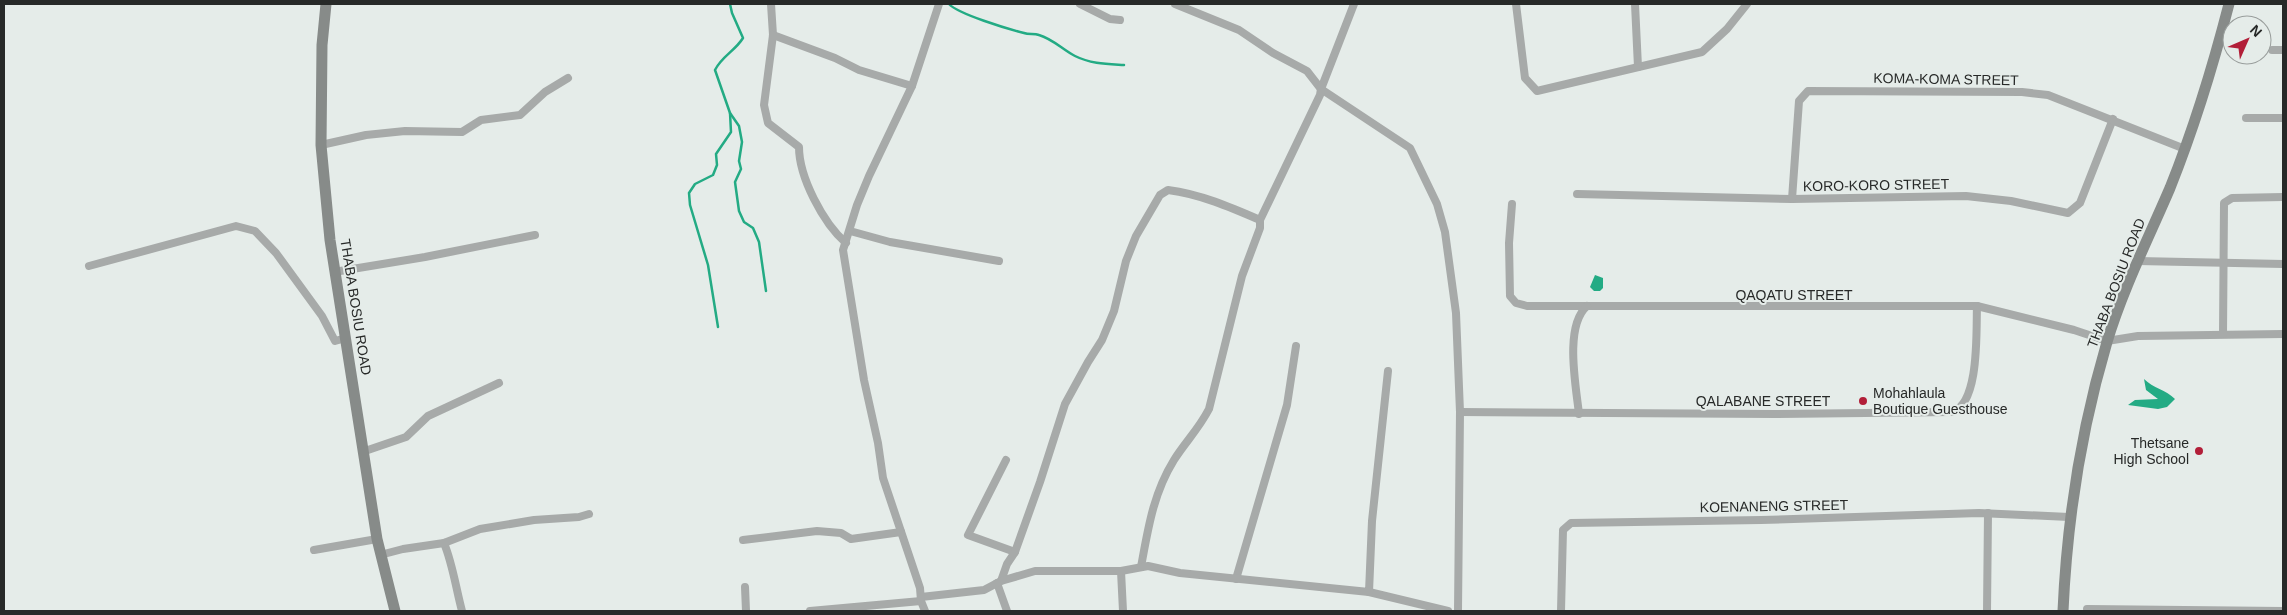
<svg xmlns="http://www.w3.org/2000/svg" width="2287" height="615" font-family="Helvetica,sans-serif">
<rect width="100%" height="100%" fill="#e5ece9"/>
<g fill="#23ab84">
<path d="M1595 275 1603 278V288L1600 291H1594L1590 287Z"/>
<path d="M2144 379C2153 388 2166 390 2175 399L2167 407 2158 409 2128 405 2135 400 2158 399 2146 390Z"/>
</g>
<g fill="none" stroke-linecap="round" stroke-linejoin="round">
<g stroke="#23ab84" stroke-width="2.5">
<path d="M730 4 732 13 743 38C735 51 722 56 715 70L730 113 739 126 742 142 739 161 741 169 735 182 739 211 744 222 753 228 759 242 766 291"/>
<path d="M949 4C958 14 1008 29 1024 33 1029 35 1034 33 1039 35 1053 39 1063 50 1075 56 1091 64 1108 64 1124 65"/>
<path d="M718 327 708 265 690 205 689 193 695 184 713 175 717 165 716 154 731 132 730 113"/>
</g>
<g stroke="#a7aaa9" stroke-width="8">
<path d="M771 4 773 35 764 105 768 123 799 147C799 177 823 223 846 243"/>
<path d="M1080 4 1110 19 1120 20"/>
<path d="M1175 4 1239 30 1273 53 1307 71 1321 89 1410 148 1437 204 1445 232 1456 313 1460 412 1458 611"/>
<path d="M1516 4 1525 78 1537 91 1702 52 1727 29 1747 4"/>
<path d="M1635 4 1638 67"/>
<path d="M773 35 835 58 859 70 912 86"/>
<path d="M2272 50H2283"/>
<path d="M2246 118H2283"/>
<path d="M321 145 366 135 405 131 462 132 481 120 520 115 545 92 568 78"/>
<path d="M1577 194 1792 199 1966 196 2011 201 2068 213 2080 203 2113 119"/>
<path d="M1792 199 1799 101 1808 91 2022 92 2048 95 2185 149"/>
<path d="M1512 204 1509 243 1510 296 1516 303 1527 306H1977L2074 330 2107 341 2138 336 2283 334"/>
<path d="M850 231 890 242 999 261"/>
<path d="M2138 261 2283 264"/>
<path d="M89 266 236 226 255 231 276 253 322 316 335 341 346 338"/>
<path d="M334 272 425 257 535 235"/>
<path d="M2223 334 2224 203 2232 198 2283 197"/>
<path d="M1460 412 1773 414 1952 412C1980 404 1976 330 1977 306"/>
<path d="M1579 414C1576 386 1564 326 1587 306"/>
<path d="M365 451 406 437 428 416 499 383"/>
<path d="M1006 460 968 535 1015 552"/>
<path d="M743 540 817 531 841 533 851 539 901 532"/>
<path d="M444 543C453 565 456 589 462 611"/>
<path d="M314 550 377 539"/>
<path d="M380 555 403 549 444 543 480 529 534 520 579 517 589 514"/>
<path d="M1141 567C1148 529 1153 494 1174 460 1186 441 1198 430 1209 409L1242 276 1260 228V220"/>
<path d="M1121 571 1123 611"/>
<path d="M1236 579 1287 405 1296 346"/>
<path d="M1001 581 1007 564 1015 552 1040 482 1065 404 1088 362 1102 340 1114 311 1126 261 1136 236 1160 195 1168 190C1200 194 1230 207 1260 220L1320 95 1321 89 1354 4"/>
<path d="M997 583 1007 611"/>
<path d="M745 587 746 611"/>
<path d="M1369 592 1448 611"/>
<path d="M921 597 984 590 1001 581 1035 571H1121L1148 566 1180 573 1369 592 1372 521 1388 371"/>
<path d="M2087 609 2283 611"/>
<path d="M810 611 921 601"/>
<path d="M925 611 921 601 920 588 883 478 878 443 864 380 843 250 857 205 869 176 912 86 939 4"/>
<path d="M1561 611 1563 530 1571 523 1761 520 1979 513 2069 517"/>
<path d="M1987 611 1988 513"/>
</g>
<g stroke="#878b89" stroke-width="11">
<path d="M326 4 322 45 321 145 330 240 377 539 395 611"/>
<path d="M2063 611C2067 521 2081 430 2107 342 2122 291 2149 237 2170 188 2194 128 2213 66 2229 4"/>
</g>
</g>
<g fill="#b21e38" stroke="#e5ece9" stroke-width="2">
<circle cx="1863" cy="401" r="5"/>
<circle cx="2199" cy="451" r="5"/>
</g>
<g text-anchor="middle" dominant-baseline="central" stroke-width="4" stroke-linejoin="round" paint-order="stroke">
<g font-size="14" fill="#272928" stroke="#e5ece9">
<text transform="translate(1946 79) rotate(1)">KOMA-KOMA STREET</text>
<text transform="translate(1876 185) rotate(-1)">KORO-KORO STREET</text>
<text transform="translate(2116 283) rotate(-69)">THABA BOSIU ROAD</text>
<text x="1794" y="295">QAQATU STREET</text>
<text transform="translate(356 307) rotate(81)">THABA BOSIU ROAD</text>
<text x="1763" y="401">QALABANE STREET</text>
<text transform="translate(1774 506) rotate(-1)">KOENANENG STREET</text>
</g>
<g font-size="14" fill="#272928" stroke="#e5ece9" text-anchor="start">
<text x="1873" y="393">Mohahlaula<tspan x="1873" dy="16">Boutique Guesthouse</tspan></text>
<text x="2189" y="443" text-anchor="end">Thetsane<tspan x="2189" dy="16">High School</tspan></text>
</g>
</g>
<rect width="2287" height="615" fill="none" stroke="#272928" stroke-width="10"/>
<g transform="translate(2247 40) rotate(45)"><circle r="24" fill="#e5ece9" stroke="#999e9c"/>
<path d="M0-4L9 19L0 12L-9 19Z" fill="#b21e38"/>
<text y="-8" font-size="14" font-weight="bold" text-anchor="middle" fill="#272928">N</text>
</g>
</svg>
